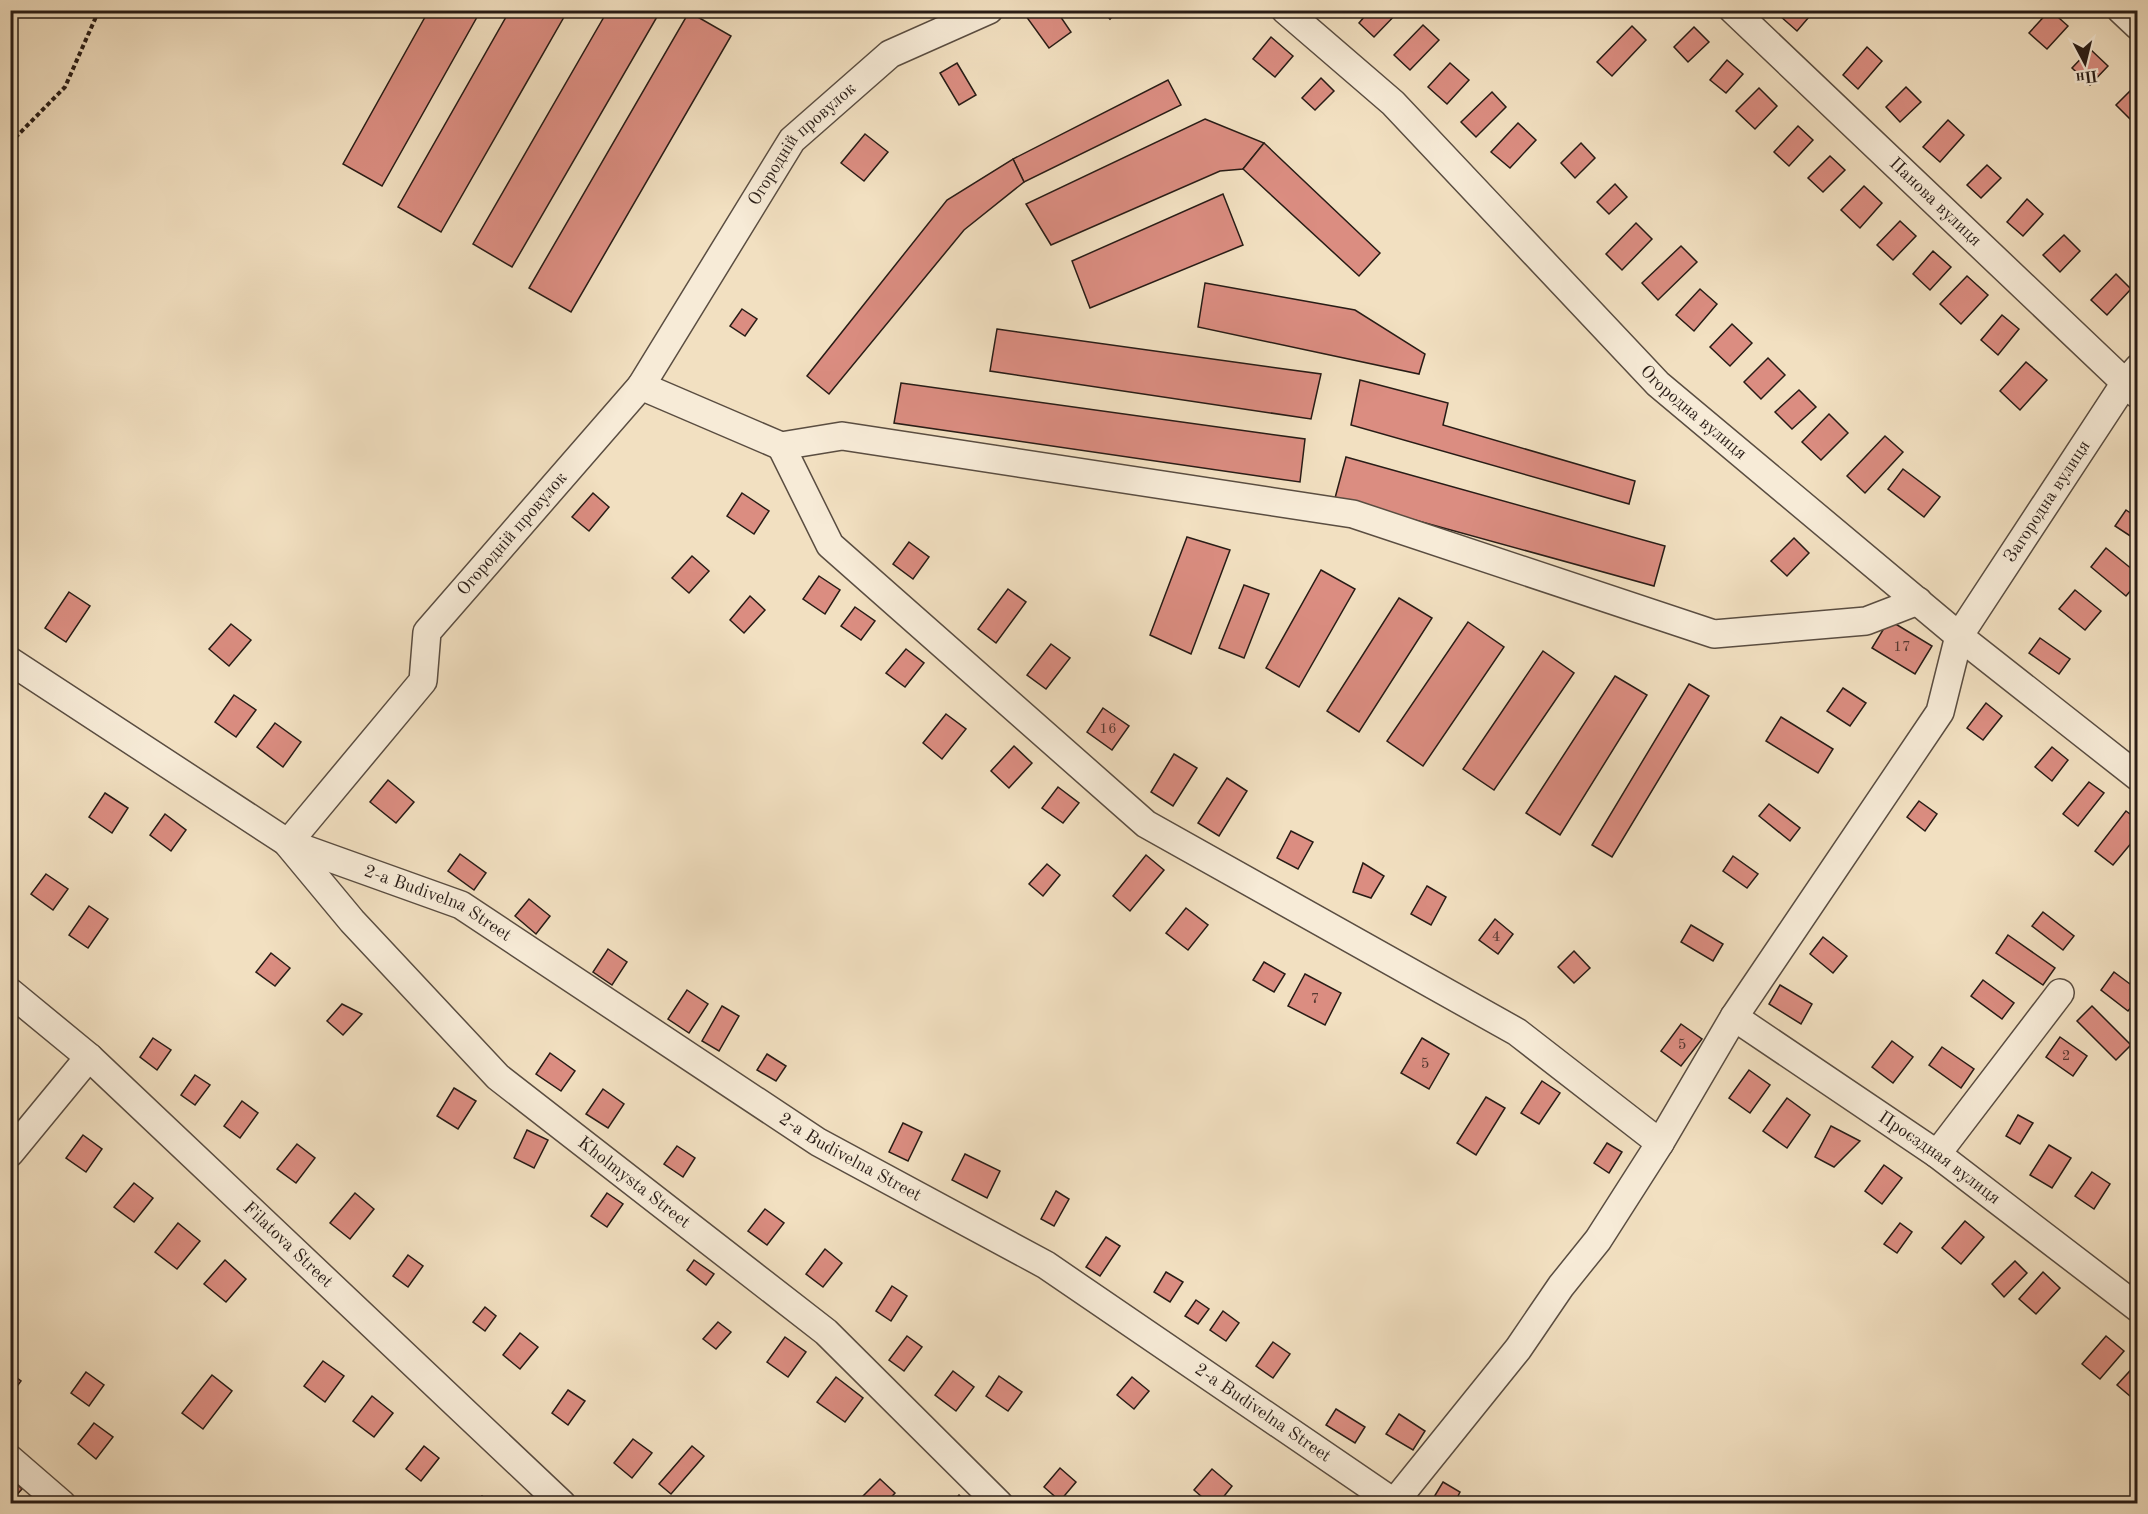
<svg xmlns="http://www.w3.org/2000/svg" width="2148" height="1514" font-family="'Old Standard TT',serif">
<rect width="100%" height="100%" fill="#f2e0c1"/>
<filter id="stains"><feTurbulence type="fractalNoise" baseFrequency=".00333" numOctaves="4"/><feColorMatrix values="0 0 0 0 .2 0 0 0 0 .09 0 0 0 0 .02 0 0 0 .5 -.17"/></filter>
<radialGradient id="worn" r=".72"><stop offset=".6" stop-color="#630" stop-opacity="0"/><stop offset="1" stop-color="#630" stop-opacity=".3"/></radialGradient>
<g fill="#db8d81" stroke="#281c16" stroke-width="1.5">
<path d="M429 10H481L382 186 343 164Z"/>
<path d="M510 10H568L441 232 398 207Z"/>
<path d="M608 10H661L512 267 473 244Z"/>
<path d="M1026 10H1056L1071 32 1049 48 1023 12Z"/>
<path d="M1102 10H1118L1110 19Z"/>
<path d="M1370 10H1400L1374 37 1359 23Z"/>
<path d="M1785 10H1815L1797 31 1780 16Z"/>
<path d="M2050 10 2068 26 2047 49 2029 33Z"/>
<path d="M689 12 731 36 571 312 529 288Z"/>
<path d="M1423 25 1439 40 1410 70 1394 55Z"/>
<path d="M1632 26 1646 40 1612 76 1597 62Z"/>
<path d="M1694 27 1709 42 1688 62 1674 47Z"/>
<path d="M1271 37 1293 56 1275 77 1253 59Z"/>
<path d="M1867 47 1882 61 1858 89 1843 75Z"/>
<path d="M2090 49 2108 66 2090 85 2072 68Z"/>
<path d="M1727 60 1743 74 1726 93 1710 80Z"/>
<path d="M957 63 976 95 959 105 940 73Z"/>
<path d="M1450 63 1469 80 1447 104 1428 87Z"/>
<path d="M1321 78 1334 91 1315 110 1302 98Z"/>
<path d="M1168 80 1181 105 1024 182 1013 159Z"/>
<path d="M2137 84 2138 114 2131 120 2116 105Z"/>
<path d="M1906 87 1921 102 1900 122 1886 107Z"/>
<path d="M1759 88 1777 106 1755 129 1736 111Z"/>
<path d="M1492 92 1506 107 1476 137 1461 122Z"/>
<path d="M1205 119 1264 143 1243 169 1220 171 1051 245 1026 204Z"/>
<path d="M1948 120 1964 135 1940 162 1923 147Z"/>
<path d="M1518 123 1536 140 1510 168 1491 152Z"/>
<path d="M1798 126 1813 140 1789 166 1774 152Z"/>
<path d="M865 134 888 152 864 181 841 163Z"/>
<path d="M1264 143 1380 253 1359 276 1243 169Z"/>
<path d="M1581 143 1595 158 1575 178 1561 163Z"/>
<path d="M1830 156 1845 170 1823 192 1808 178Z"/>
<path d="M1013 159 1024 182 964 230 829 394 807 376 947 200Z"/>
<path d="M1987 165 2001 178 1981 198 1967 185Z"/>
<path d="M1615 184 1627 197 1609 214 1597 202Z"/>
<path d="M1864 186 1882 203 1860 228 1841 210Z"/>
<path d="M1223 194 1243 245 1090 308 1072 261Z"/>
<path d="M2027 199 2043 214 2023 236 2007 222Z"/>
<path d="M1900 221 1916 236 1893 260 1877 245Z"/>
<path d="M1636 223 1652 239 1622 270 1606 254Z"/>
<path d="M2064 235 2080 251 2060 272 2043 255Z"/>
<path d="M1681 246 1697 262 1658 300 1642 283Z"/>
<path d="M1933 251 1951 267 1930 290 1913 274Z"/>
<path d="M2116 274 2131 289 2107 315 2091 300Z"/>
<path d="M1967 276 1988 295 1961 324 1940 304Z"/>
<path d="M1205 283 1355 310 1425 354 1419 374 1198 327Z"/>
<path d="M1700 289 1717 304 1694 331 1676 315Z"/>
<path d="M742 309 757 319 745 336 730 326Z"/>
<path d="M2002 315 2019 329 1998 355 1981 340Z"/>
<path d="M1732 324 1752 343 1730 366 1710 347Z"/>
<path d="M997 329 1321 374 1311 419 990 371Z"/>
<path d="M1768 358 1785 375 1761 399 1744 382Z"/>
<path d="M2026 362 2047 380 2020 410 2000 391Z"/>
<path d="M1360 380 1448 403 1443 425 1635 481 1629 504 1351 425Z"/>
<path d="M901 383 1305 439 1300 482 894 423Z"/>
<path d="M1799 390 1816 407 1792 429 1775 412Z"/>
<path d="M1829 414 1848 433 1821 460 1802 442Z"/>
<path d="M1885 436 1903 452 1865 493 1847 476Z"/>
<path d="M1346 457 1665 546 1654 586 1335 498Z"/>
<path d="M1903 469 1940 497 1924 517 1888 489Z"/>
<path d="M593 493 609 507 589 531 572 517Z"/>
<path d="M742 493 769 511 754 534 727 516Z"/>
<path d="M2126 510 2138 518V541L2115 526Z"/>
<path d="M1187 537 1230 550 1191 654 1150 635Z"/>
<path d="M1794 538 1809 553 1787 576 1771 561Z"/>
<path d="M909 542 929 557 913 579 893 564Z"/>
<path d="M2106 548 2138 574V582L2126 596 2091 567Z"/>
<path d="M692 556 709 571 689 593 672 578Z"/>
<path d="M1321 570 1355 589 1299 687 1266 668Z"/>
<path d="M819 576 840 590 825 614 803 599Z"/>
<path d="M1244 585 1269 594 1244 658 1219 648Z"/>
<path d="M1008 589 1026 602 996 643 978 629Z"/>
<path d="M2075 590 2101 611 2085 630 2059 609Z"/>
<path d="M69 592 90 606 66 642 45 628Z"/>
<path d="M750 596 765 610 744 633 730 620Z"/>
<path d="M1399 598 1432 618 1359 732 1327 711Z"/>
<path d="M855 607 875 621 861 640 841 626Z"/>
<path d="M1889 620 1932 646 1915 674 1872 648Z"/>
<path d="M1468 622 1504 647 1423 766 1387 741Z"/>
<path d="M231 624 251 640 229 666 209 649Z"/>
<path d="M2040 638 2070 659 2059 674 2029 653Z"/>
<path d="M1051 644 1070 658 1046 689 1027 675Z"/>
<path d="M906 649 924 663 905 687 886 673Z"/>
<path d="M1543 651 1574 673 1494 790 1463 769Z"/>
<path d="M1615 676 1647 695 1560 835 1526 813Z"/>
<path d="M1689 684 1709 696 1612 857 1592 845Z"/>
<path d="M1843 688 1866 703 1850 726 1827 711Z"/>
<path d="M234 695 256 710 236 737 215 722Z"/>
<path d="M1986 703 2002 716 1983 740 1967 728Z"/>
<path d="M1103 708 1129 726 1112 750 1087 732Z"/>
<path d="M946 714 966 729 942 759 923 743Z"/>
<path d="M1781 717 1833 749 1818 773 1766 741Z"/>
<path d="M275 723 301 742 283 767 257 747Z"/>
<path d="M1014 746 1032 763 1009 788 991 771Z"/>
<path d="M2052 747 2068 760 2052 781 2035 767Z"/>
<path d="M1174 754 1197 768 1173 806 1151 792Z"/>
<path d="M1227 778 1247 791 1219 836 1198 823Z"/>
<path d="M388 780 414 802 396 823 370 802Z"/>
<path d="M2089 782 2104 793 2078 826 2063 814Z"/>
<path d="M1058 787 1079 803 1063 823 1042 808Z"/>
<path d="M105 793 128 808 112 833 89 817Z"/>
<path d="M1919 801 1937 814 1925 831 1907 817Z"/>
<path d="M1769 804 1800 828 1790 841 1759 816Z"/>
<path d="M2126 811 2138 820V835L2113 865 2095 851Z"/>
<path d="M165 814 186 830 171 851 150 835Z"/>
<path d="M1291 831 1313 842 1298 869 1277 858Z"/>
<path d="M460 854 486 873 474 890 448 871Z"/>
<path d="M1146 855 1164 870 1130 911 1113 896Z"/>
<path d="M1733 856 1758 874 1747 888 1723 871Z"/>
<path d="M1363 863 1384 876 1371 898 1353 892Z"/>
<path d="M1047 864 1060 875 1043 896 1029 884Z"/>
<path d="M46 874 68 889 53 910 31 894Z"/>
<path d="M1427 886 1446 897 1431 925 1411 914Z"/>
<path d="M529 899 550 916 536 934 515 916Z"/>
<path d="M89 906 108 919 88 948 69 935Z"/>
<path d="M1186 908 1208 925 1188 950 1166 933Z"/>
<path d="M2043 912 2074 936 2063 950 2032 926Z"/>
<path d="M1495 919 1513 934 1498 954 1479 940Z"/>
<path d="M1691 925 1723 944 1713 961 1681 942Z"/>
<path d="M2008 935 2055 968 2043 985 1996 953Z"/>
<path d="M1823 937 1847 956 1833 973 1810 954Z"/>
<path d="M608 949 627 962 612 985 593 972Z"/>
<path d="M1574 951 1590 968 1574 983 1558 967Z"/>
<path d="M271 953 290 968 275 986 256 972Z"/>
<path d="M1264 962 1285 974 1274 992 1253 980Z"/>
<path d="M2114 972 2138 990V999L2128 1011 2101 990Z"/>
<path d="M1305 974 1341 993 1325 1025 1288 1006Z"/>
<path d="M1983 980 2014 1003 2002 1019 1971 996Z"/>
<path d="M1780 985 1812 1004 1801 1024 1769 1004Z"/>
<path d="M687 990 708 1004 689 1033 668 1019Z"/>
<path d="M342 1004 362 1014 343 1035 327 1021Z"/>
<path d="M722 1006 739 1016 719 1051 702 1041Z"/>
<path d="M2092 1006 2131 1045 2116 1060 2077 1021Z"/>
<path d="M1681 1024 1702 1039 1681 1066 1661 1051Z"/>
<path d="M2060 1037 2087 1056 2073 1076 2046 1057Z"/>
<path d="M153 1038 171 1050 157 1070 140 1057Z"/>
<path d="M1422 1038 1449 1054 1429 1089 1401 1073Z"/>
<path d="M1892 1041 1913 1057 1893 1083 1872 1067Z"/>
<path d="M1942 1047 1974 1069 1961 1088 1929 1065Z"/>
<path d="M550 1053 575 1071 561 1091 536 1074Z"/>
<path d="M767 1054 786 1066 776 1081 757 1070Z"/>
<path d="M1749 1070 1770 1085 1750 1113 1729 1098Z"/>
<path d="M195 1075 210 1085 195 1105 181 1095Z"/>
<path d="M1542 1081 1560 1093 1539 1124 1521 1113Z"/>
<path d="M454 1088 476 1101 458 1129 437 1116Z"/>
<path d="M603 1089 624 1104 608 1128 586 1114Z"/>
<path d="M1486 1097 1505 1108 1476 1155 1457 1143Z"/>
<path d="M1787 1098 1810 1115 1787 1148 1763 1131Z"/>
<path d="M242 1101 258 1113 240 1138 224 1126Z"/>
<path d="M2018 1115 2033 1123 2020 1144 2006 1136Z"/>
<path d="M903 1123 922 1132 908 1161 889 1152Z"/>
<path d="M1831 1126 1860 1141 1834 1167 1815 1157Z"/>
<path d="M527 1130 548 1140 534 1168 514 1158Z"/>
<path d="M83 1135 102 1149 86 1172 66 1158Z"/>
<path d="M1607 1143 1622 1152 1609 1173 1594 1163Z"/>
<path d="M297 1144 315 1158 296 1183 277 1169Z"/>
<path d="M2049 1145 2071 1158 2052 1188 2030 1175Z"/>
<path d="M677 1146 695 1158 683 1177 664 1164Z"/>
<path d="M965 1154 1000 1171 987 1198 952 1180Z"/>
<path d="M1884 1165 1902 1178 1882 1204 1865 1191Z"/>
<path d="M2092 1172 2110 1184 2094 1209 2075 1196Z"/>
<path d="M134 1183 153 1198 134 1222 114 1207Z"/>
<path d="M1056 1191 1069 1199 1054 1226 1041 1219Z"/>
<path d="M355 1193 374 1209 350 1239 330 1223Z"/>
<path d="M607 1193 623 1204 607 1227 591 1216Z"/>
<path d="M765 1209 784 1223 767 1245 748 1231Z"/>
<path d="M1965 1221 1984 1237 1961 1264 1942 1248Z"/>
<path d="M178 1223 200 1241 177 1269 155 1252Z"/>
<path d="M1900 1223 1912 1232 1897 1253 1884 1244Z"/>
<path d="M1106 1237 1120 1246 1100 1276 1086 1267Z"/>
<path d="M825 1249 842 1263 823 1287 806 1274Z"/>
<path d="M408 1255 423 1266 408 1287 393 1276Z"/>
<path d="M225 1260 246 1279 226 1302 204 1284Z"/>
<path d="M694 1260 714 1274 706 1285 687 1270Z"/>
<path d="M2015 1261 2027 1273 2004 1297 1992 1284Z"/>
<path d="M1166 1272 1183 1282 1170 1302 1154 1292Z"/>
<path d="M2043 1272 2060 1288 2036 1314 2019 1299Z"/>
<path d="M892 1286 907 1296 891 1321 876 1311Z"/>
<path d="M1196 1300 1209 1309 1198 1324 1185 1316Z"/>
<path d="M485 1307 496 1316 485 1331 473 1322Z"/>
<path d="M1223 1311 1239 1323 1226 1341 1210 1330Z"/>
<path d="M718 1322 731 1332 716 1349 703 1339Z"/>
<path d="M520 1333 538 1347 520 1369 503 1355Z"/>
<path d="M907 1336 922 1347 904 1371 889 1360Z"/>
<path d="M2106 1336 2124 1351 2100 1379 2082 1364Z"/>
<path d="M785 1337 806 1352 788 1377 767 1362Z"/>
<path d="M1273 1342 1290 1354 1273 1378 1256 1366Z"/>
<path d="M323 1361 344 1376 325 1402 304 1386Z"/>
<path d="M2138 1362V1402H2137L2117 1385Z"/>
<path d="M953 1371 974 1387 956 1411 935 1395Z"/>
<path d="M86 1372 104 1385 89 1406 71 1393Z"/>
<path d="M10 1373 21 1381 10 1396Z"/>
<path d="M212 1375 232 1391 203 1429 182 1413Z"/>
<path d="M999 1376 1022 1392 1008 1411 986 1396Z"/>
<path d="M836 1377 863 1398 845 1422 817 1402Z"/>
<path d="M1132 1377 1149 1391 1134 1409 1117 1395Z"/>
<path d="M568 1390 585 1401 568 1425 552 1413Z"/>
<path d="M372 1396 393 1413 374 1437 353 1421Z"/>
<path d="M1336 1409 1365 1427 1355 1443 1326 1425Z"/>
<path d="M1399 1414 1425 1431 1413 1450 1386 1434Z"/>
<path d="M94 1423 113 1437 96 1459 78 1444Z"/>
<path d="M633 1439 652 1453 632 1478 614 1463Z"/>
<path d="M424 1446 439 1458 421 1481 406 1469Z"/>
<path d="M692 1446 704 1456 671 1494 659 1484Z"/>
<path d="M1060 1468 1076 1482 1060 1501 1044 1487Z"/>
<path d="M1212 1469 1232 1486 1218 1504H1210L1194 1490Z"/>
<path d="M10 1477 22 1489 10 1502Z"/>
<path d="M880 1479 895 1493 885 1504H861L858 1501Z"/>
<path d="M1443 1482 1460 1492 1454 1504H1435L1431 1502Z"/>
<path d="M959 1495 968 1504H951Z"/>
<path d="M482 1496 491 1504H476Z"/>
</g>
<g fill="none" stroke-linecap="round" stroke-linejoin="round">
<defs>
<g id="minor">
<path id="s1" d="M1285 10 1393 103 1658 384 1959 636 2138 777"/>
<path id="s2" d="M1733 10 2137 394"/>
<path d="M2121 10 2138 26"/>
<path d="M641 386 781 446 842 436 1353 514 1714 634 1866 621 1918 601"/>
<path d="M781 446 830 545 1146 824 1517 1032 1660 1143"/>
<path id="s3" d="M10 661 288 843 461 905 818 1142 1046 1265 1396 1504"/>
<path id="s4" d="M288 843 423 681 427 632 641 386 792 140 890 54 989 10"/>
<path id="s5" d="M288 844 352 921 498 1077 826 1332 999 1504"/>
<path id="s6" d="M10 992 89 1057 562 1504"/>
<path id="s7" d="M1734 1017 1937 1154 2138 1308"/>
<path d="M10 1153 89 1057"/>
<path d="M1937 1154 2060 993"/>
<path d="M10 1459 62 1504"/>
<path id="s8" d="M1393 1504 1518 1349 1561 1286 1598 1240 1660 1143 1734 1017 1940 712 1959 636 2125 383 2138 368"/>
</g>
</defs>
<use href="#minor" stroke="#5a4d41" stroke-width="30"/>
<path stroke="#281c16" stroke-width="4" stroke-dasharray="4.5 3" stroke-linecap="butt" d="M10 143 65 87 99 10"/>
<use href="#minor" stroke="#f7ebd7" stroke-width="27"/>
</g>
<g text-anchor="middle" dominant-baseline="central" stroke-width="5" stroke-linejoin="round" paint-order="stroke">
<g font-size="15" fill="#553831">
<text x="1902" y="647">17</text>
<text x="1108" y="729">16</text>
<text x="1496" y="937">4</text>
<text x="1315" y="999">7</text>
<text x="1682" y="1045">5</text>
<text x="2066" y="1056">2</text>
<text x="1425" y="1064">5</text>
</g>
<g font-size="18" fill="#281c16" stroke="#f7ebd7">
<text stroke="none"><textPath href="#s4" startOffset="878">Огородній провулок</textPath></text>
<text stroke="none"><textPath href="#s2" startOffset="279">Панова вулиця</textPath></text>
<text stroke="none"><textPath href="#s1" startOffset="574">Огородна вулиця</textPath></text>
<text stroke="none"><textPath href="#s8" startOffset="1203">Загородна вулиця</textPath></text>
<text stroke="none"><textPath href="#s4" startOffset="390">Огородній провулок</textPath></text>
<text stroke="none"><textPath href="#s3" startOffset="494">2-a Budivelna Street</textPath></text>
<text stroke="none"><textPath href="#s3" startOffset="980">2-a Budivelna Street</textPath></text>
<text stroke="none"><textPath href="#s7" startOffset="249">Проєздная вулиця</textPath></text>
<text stroke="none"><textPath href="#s5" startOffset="486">Kholmysta Street</textPath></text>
<text stroke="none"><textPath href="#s6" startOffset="376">Filatova Street</textPath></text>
<text stroke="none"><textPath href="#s3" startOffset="1466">2-a Budivelna Street</textPath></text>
</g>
</g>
<rect width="2148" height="1514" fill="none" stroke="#f2e0c1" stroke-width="36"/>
<rect x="12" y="12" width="2124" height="1490" fill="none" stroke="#281c16" stroke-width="3"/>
<rect x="18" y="18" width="2112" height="1478" fill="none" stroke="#281c16" stroke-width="1.5"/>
<g transform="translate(2085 63) rotate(173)" stroke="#f7ebd7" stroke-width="4.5" paint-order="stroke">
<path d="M0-4.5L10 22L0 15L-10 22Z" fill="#281c16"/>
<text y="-9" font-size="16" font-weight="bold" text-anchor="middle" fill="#281c16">Пн</text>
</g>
<rect width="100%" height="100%" filter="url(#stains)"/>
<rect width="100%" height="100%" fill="url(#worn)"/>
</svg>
